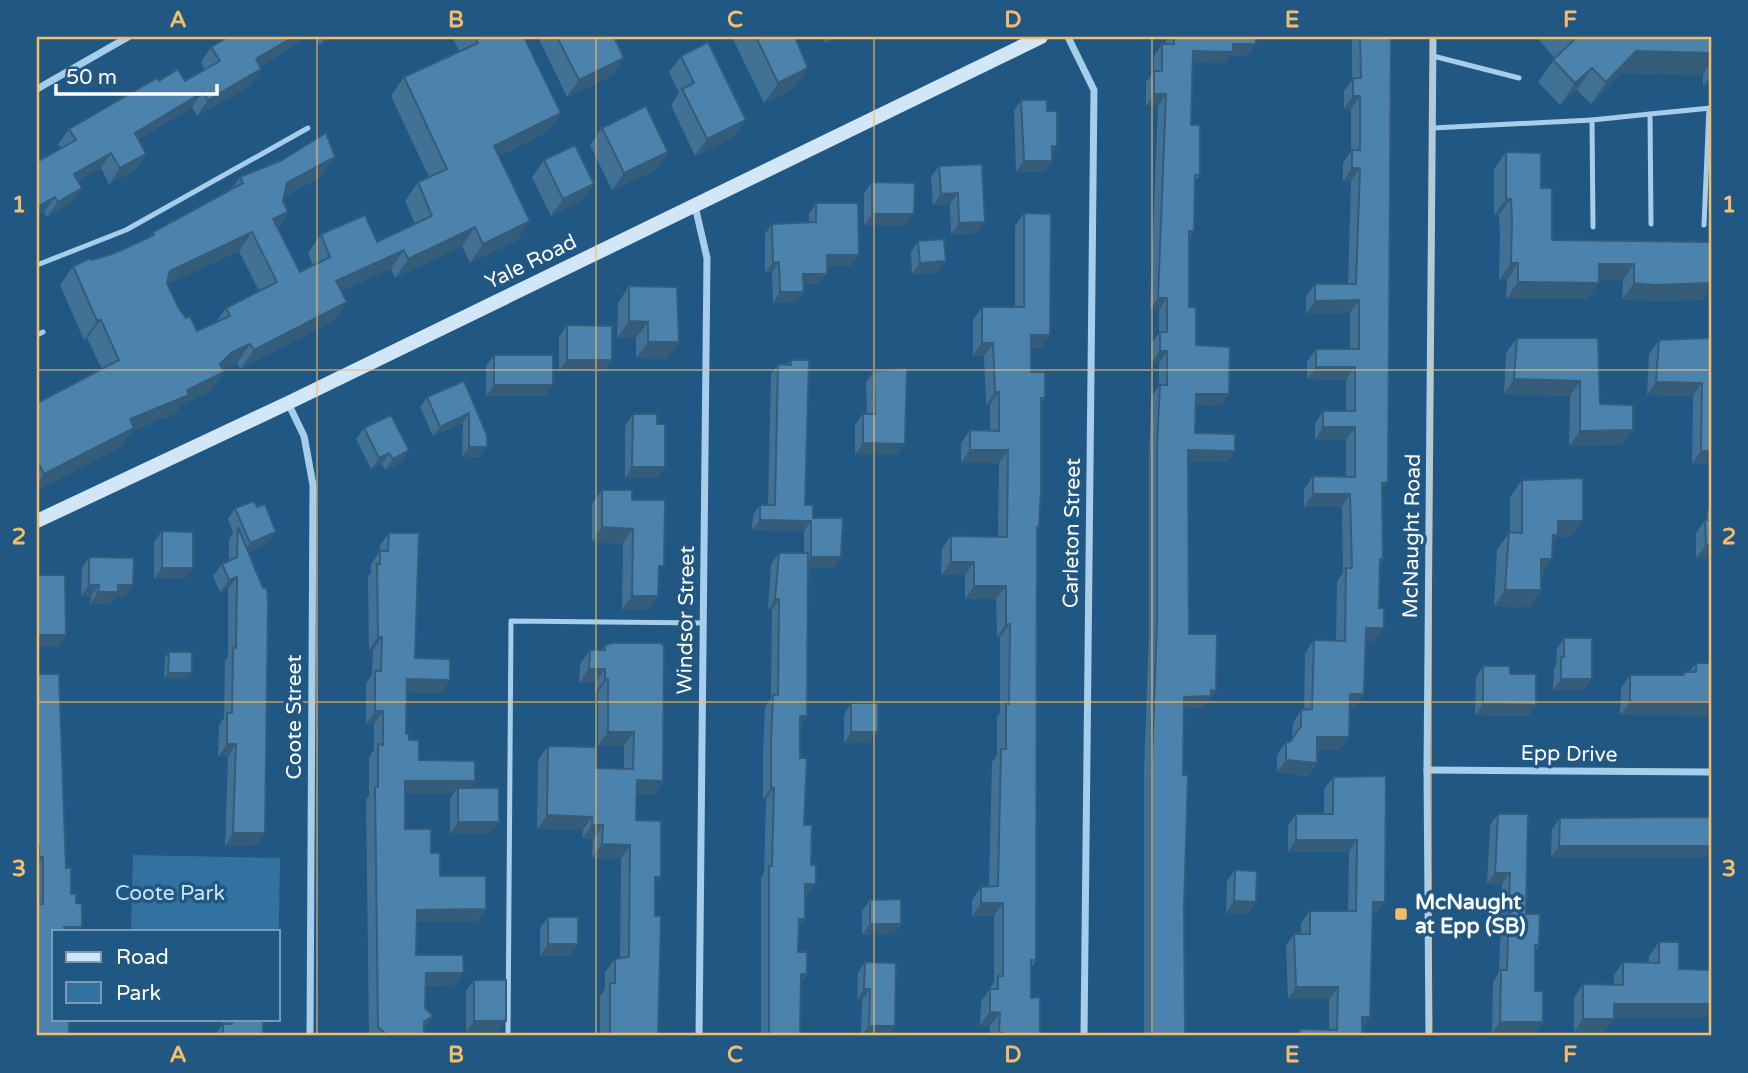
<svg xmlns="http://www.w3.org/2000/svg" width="1748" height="1073" font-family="'Varela Round',sans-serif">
<rect width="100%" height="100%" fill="#205783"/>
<path fill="#3371a1" d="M133 855 280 858 278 980V931H131Z"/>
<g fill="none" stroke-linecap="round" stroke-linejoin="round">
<g stroke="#a6cde9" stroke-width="5">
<path d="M1433 56 1519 78"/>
<path d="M1433 128 1592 120"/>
<path d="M1651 224 1650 114 1711 108"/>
<path d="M1704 225 1709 108"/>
<path d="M1593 227 1592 120 1650 114"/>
<path d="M37 265 126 230 308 128"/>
<path d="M37 335 43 332"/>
<path d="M508 1036 511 621 703 623"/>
</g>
<g stroke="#a6cde9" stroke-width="7">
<path d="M1068 37 1094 90 1084 1036"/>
<path d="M37 89 128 37"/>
<path d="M695 206 707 258 699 1036"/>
<path d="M288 403 304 436 313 485 310 1036"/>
<path d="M1427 770 1711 772"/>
<path d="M1429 1036 1427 770 1433 37"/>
</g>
<path stroke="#d1e6f7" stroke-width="14" d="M37 521 288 403 1041 37"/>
</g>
<g fill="#417195" fill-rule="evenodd">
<path d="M228 37H308L260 66 251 85 197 116 192 107 139 139 146 154 136 169 109 184 101 168 78 181 71 203 47 217 44 212 37 216V162L61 148 58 144 69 129 159 81H185L205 70 201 62 211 47Z"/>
<path d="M315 37H333L320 45Z"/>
<path d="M452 37H524L561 113 548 131 499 156 530 221 517 240 470 263 462 246 395 278 391 269 341 291 347 302 333 321 240 369 237 363 223 369 224 372 211 391 181 405 176 413 132 431 121 447 37 490V403L102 369 87 338 84 340 60 285 73 266 115 253 149 237 153 232 232 188 240 177 322 176 284 197 283 201 288 212 278 228 300 272 313 266 308 253 321 234 377 242 415 224 405 201 418 182 429 177 391 96 404 77 460 52ZM239 251 259 291 226 308 216 322 197 331 178 307 167 284Z"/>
<path d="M538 37H614L624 58 613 75 567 97Z"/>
<path d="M732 37H795L808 68 794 88 764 103Z"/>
<path d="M822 37H838L826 43Z"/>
<path d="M1166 37H1256V44L1247 56 1230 55 1225 63 1193 62 1191 125 1200 175 1195 181 1194 231 1189 239V307L1196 345 1229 394 1221 406 1196 405 1195 433 1235 451 1227 462H1188L1189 634 1208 702 1203 708H1184L1185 1036H1144V772L1149 634V457L1151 397 1159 386V363H1151V344L1159 333V310H1150L1158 106H1146V82L1154 72V56L1162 44H1166Z"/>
<path d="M1352 37H1391L1382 492 1383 559 1380 564 1375 641H1366L1364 694 1355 707H1349L1340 750H1317V763L1308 776 1277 772V755L1286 742H1290L1292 739 1293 723 1301 710H1304L1305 653 1314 640H1336L1337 581 1343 573 1342 507H1304V489L1313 476 1346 477V440H1315V424L1323 411H1346V380L1307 379V362L1316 349H1350V313H1306V296L1315 284H1348L1351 181H1343V163L1351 151V109L1344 108V91L1352 81Z"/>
<path d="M1536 37H1711V86H1703V75L1621 73 1591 104 1577 90 1560 105 1538 82 1555 58Z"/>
<path d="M681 56 734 137 695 156 671 105 679 93 669 72Z"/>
<path d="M1021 100 1047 111 1052 161 1044 172H1016L1014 111Z"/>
<path d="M602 128 668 152 657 169 612 190 590 145Z"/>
<path d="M1506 152 1541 188 1552 240 1711 242V288L1703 300 1642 301 1622 299 1623 280H1599L1587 299H1506L1507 280H1499L1500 236 1499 215H1494V169Z"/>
<path d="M544 160 583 200 551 216 532 177Z"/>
<path d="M982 164 977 233 951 234 950 204 933 205 931 177 939 166Z"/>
<path d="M872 182 906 225H864V193Z"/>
<path d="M816 203 851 266H827L819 284H804V292L796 303H773L772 273H765V234L772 224 809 223V214Z"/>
<path d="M1024 213 1041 348H1031V372L1045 398 1041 403 1039 527 1037 530 1036 960 1031 968V998L1040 1036H990V1026L980 1025 981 1002 994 982V916H972V900L981 887 989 886 992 762 997 755V717L1000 713V637H997L996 599H965V575H941L942 549 951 536H998L999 463H961V443L970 430 990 431V405H986L984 356H973V320L982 307H1015V226Z"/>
<path d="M918 241 938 272 912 274 911 252Z"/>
<path d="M629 286 667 359 636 358V338H617L618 303Z"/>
<path d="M567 325 604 371H559V337Z"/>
<path d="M1517 338H1598L1600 404 1622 445 1569 446 1570 396 1504 394 1506 353Z"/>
<path d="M1711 338V464H1692L1693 396 1647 395 1649 354 1659 340Z"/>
<path d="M494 355 545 396H486V366Z"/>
<path d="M791 360 805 505 841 557 834 568 808 567 807 716 800 726V758L808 895H805V919L798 928V952L807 974 801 983 800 1036H761V877L764 873 766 799H763V751L765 707 771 698 772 610H768L771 564 779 553H804V531L752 530 753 515 760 505H768L771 374 778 364H787Z"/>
<path d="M874 371 897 455H855V425L863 414H867L866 382Z"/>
<path d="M464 381 480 457 462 456 463 423 433 436 420 407 427 397Z"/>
<path d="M633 414 657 424V478H625V426Z"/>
<path d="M364 428 409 450 401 462 385 470 382 464 371 469 356 439Z"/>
<path d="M1522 480 1583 521 1571 537H1557L1552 543 1530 607 1494 606 1497 549 1510 532V497Z"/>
<path d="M602 490 632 500 659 573 658 596 648 610H622L623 543 592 542V504Z"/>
<path d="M1711 507V558H1696V533L1705 520H1707V512Z"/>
<path d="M235 508 268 543 248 552 257 845 225 846 228 757H218L219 725 224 718 225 660 228 656V589L220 592 213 576 222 564 229 561V539L233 533 228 519Z"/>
<path d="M162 531 185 579H154V542Z"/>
<path d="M389 533 415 658 441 693 406 692V734L419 760 470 788 491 833H450V799L453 794H405V829L431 853 440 876 477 922H417L416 955 455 985 426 986 425 1008 433 1016 424 1028V1036H369L366 800 369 796V757L374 750V724H366V683L372 675 373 650H369L368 576 371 573V564L380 551V545Z"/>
<path d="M89 557 125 597H115L110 604H90L91 596H81L82 568Z"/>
<path d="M1564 638 1584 690H1553L1554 669 1556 665 1557 649Z"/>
<path d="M605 645 663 781 654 795 637 794 636 820 655 886V916L658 1036H600V996L605 989V972L615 959 620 958 621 859 592 858 593 839 582 838 583 830 537 829 538 760 548 746 596 768H624V746H598V692H595V683H579L580 664 590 650H601Z"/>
<path d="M169 652 192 673 188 679H164L165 658Z"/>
<path d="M1696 663H1711L1620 715 1621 688 1630 675H1682L1684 672H1689Z"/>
<path d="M1483 666 1510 674 1536 705 1528 716 1475 715 1476 677Z"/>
<path d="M37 674 66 868 71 894 76 903 82 927 79 931H54V1019L37 1036Z"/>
<path d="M851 703 870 743H844V715Z"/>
<path d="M1386 776 1376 914H1373L1362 1036H1295L1300 1029 1329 1030V999H1288L1286 946 1294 934H1301V923L1310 911H1348L1349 852H1288V826L1296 814H1324V789L1333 777Z"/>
<path d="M1498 814 1526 914 1539 945 1535 951V1034L1492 1033 1493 982 1499 972 1502 884H1487L1490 825Z"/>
<path d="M1711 817 1551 857 1552 829 1560 818Z"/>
<path d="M1235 870 1256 902 1248 913H1226L1227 881Z"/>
<path d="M870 900 901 924 893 935H862V911Z"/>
<path d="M548 917 570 956H540V928Z"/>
<path d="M1659 942 1679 969 1711 970V1017H1614V1019L1604 1032H1574V998L1583 984 1614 985V975L1623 962H1649V956Z"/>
<path d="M865 962 895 1026 888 1036H861L862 1000H857L858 973Z"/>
<path d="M474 980 498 1032H466V991Z"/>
<path d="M222 1019H263V1036H214L222 1025Z"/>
</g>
<g fill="#355c79">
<path d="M293 37H308L245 75 256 59Z"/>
<path d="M325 37H333L320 45Z"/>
<path d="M830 37H838L826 43Z"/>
<path d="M1258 37H1309L1304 41 1292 37Z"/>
<path d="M1233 44H1256L1247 56 1230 55 1225 63 1185 62 1193 51Z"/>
<path d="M1636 51 1711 53V62L1703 75 1621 73 1591 104 1606 82Z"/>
<path d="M624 58 613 75 567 97 579 80Z"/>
<path d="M808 68 794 88 764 103 778 83Z"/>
<path d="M1592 68 1577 90 1560 105 1575 83Z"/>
<path d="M261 69 251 85 197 116 208 100Z"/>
<path d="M1711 75V86H1703Z"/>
<path d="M203 92 192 107 124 148 135 133Z"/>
<path d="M1154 94H1166L1158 106H1146Z"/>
<path d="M1353 96H1360L1351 109 1344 108Z"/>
<path d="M561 113 548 131 481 165 494 146Z"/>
<path d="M746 120 734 137 695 156 707 139Z"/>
<path d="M1052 146H1057L1050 158Z"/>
<path d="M668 152 657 169 612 190 624 173Z"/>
<path d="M111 153 101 168 63 189 74 174Z"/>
<path d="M146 154 136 169 109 184 120 168Z"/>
<path d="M335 157 322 176 274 202 287 183Z"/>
<path d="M1024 161H1052L1044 172H1016Z"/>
<path d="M1352 168H1360L1351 181H1343Z"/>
<path d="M594 184 583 200 551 216 563 199Z"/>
<path d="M82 188 71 203 47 217 58 202Z"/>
<path d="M958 193 950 204 933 205 941 194Z"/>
<path d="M55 197 44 212 37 216V207Z"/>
<path d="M1506 199H1511L1499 215H1494Z"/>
<path d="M288 212 275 231 273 219Z"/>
<path d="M872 214H914L906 225H864Z"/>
<path d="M530 221 517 240 470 263 483 244Z"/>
<path d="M985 222 977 233 951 234 959 223Z"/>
<path d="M475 227 462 246 395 278 408 259Z"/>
<path d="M1189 231H1194L1186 243Z"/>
<path d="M252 232 239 251 157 289 170 271Z"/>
<path d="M404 250 391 269 323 300 336 281Z"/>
<path d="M827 255H859L851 266H819Z"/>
<path d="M946 261 938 272 912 274 920 263Z"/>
<path d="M779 262 772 273H765L773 263Z"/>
<path d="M1511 263H1518L1507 280H1499Z"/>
<path d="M1599 264H1634L1623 280H1587Z"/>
<path d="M803 274H827L819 284H796Z"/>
<path d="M1518 282 1599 283 1587 299H1506Z"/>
<path d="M1634 283H1711V288L1703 300 1642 301 1622 299Z"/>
<path d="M780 292H804L796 303H773Z"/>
<path d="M1158 298H1167L1159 310H1150Z"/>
<path d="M1359 300 1350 313H1306L1315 301Z"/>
<path d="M347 302 333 321 240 369 254 350Z"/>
<path d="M101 320 87 338 84 340 97 321Z"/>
<path d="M629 321 648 322 636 338H617Z"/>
<path d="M1031 335H1050L1041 348H1021Z"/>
<path d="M648 342H679L667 359 636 358Z"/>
<path d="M982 343H993L984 356H973Z"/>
<path d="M250 344 237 363 219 371 224 372 211 391 181 405 176 413 132 431 121 447 37 490V484L44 474 130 419 220 364 232 352Z"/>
<path d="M1160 351H1167L1159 363H1151Z"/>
<path d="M567 360H612L604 371H559Z"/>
<path d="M1316 367H1355L1346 380 1307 379Z"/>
<path d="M1514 379 1580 381 1570 396 1504 394Z"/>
<path d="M1656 382 1702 383 1693 396 1647 395Z"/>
<path d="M494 385H553L545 396H486Z"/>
<path d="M995 392H999L990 405H986Z"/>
<path d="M1196 394H1229L1221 406 1188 405Z"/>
<path d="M469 413 463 423 433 436 440 427Z"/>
<path d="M1323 427H1355L1346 440H1315Z"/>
<path d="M1633 430 1622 445 1569 446 1580 431Z"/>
<path d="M863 443 905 444 897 455H855Z"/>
<path d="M469 447H487L480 457 462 456Z"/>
<path d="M409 450 401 462 385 470 393 459Z"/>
<path d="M970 450H1008L999 463H961Z"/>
<path d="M1188 450 1235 451 1227 462H1180Z"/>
<path d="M1701 451H1711V464H1692Z"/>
<path d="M389 453 382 464 371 469 379 458Z"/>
<path d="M632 467H665L657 478H625Z"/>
<path d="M1388 482 1380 495 1382 483Z"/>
<path d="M1313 494H1350L1342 507H1304Z"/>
<path d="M760 520 811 521 804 531 752 530Z"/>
<path d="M1558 521H1583L1571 537H1557L1546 552Z"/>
<path d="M602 527 633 529 623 543 592 542Z"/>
<path d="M276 532 268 543 242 554 250 543Z"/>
<path d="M1706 545H1711V558H1696Z"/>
<path d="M811 557H841L834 568 804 567Z"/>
<path d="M1541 559H1552L1541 576Z"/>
<path d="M951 562H974L965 575H941Z"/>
<path d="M162 568H193L185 579H154Z"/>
<path d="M237 577 228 589 220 592 229 580Z"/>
<path d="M89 585H99L91 596H81Z"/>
<path d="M118 585H133L125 597H115L110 604H90L98 592Z"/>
<path d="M974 586H1006L996 599H965Z"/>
<path d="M1505 590H1541L1530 607 1494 606Z"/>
<path d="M632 596H658L648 610H622Z"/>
<path d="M775 599H779L772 610H768Z"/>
<path d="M1006 624H1010L1000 637H997Z"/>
<path d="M1366 628H1384L1375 641H1357Z"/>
<path d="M37 635H66L58 647H37Z"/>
<path d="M378 637H382L373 650H369Z"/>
<path d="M589 669H605L595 683H579Z"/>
<path d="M168 673H192L188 679H164Z"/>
<path d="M407 679 450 680 441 693 398 692Z"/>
<path d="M605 679H608L598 692H595Z"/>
<path d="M1561 679H1592L1584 690H1553Z"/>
<path d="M1211 690 1216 691 1203 708H1176L1184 697Z"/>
<path d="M1350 694H1364L1355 707H1341Z"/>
<path d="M1630 702H1711V716L1620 715Z"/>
<path d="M1483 704 1536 705 1528 716 1475 715Z"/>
<path d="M375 711H383L374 724H366Z"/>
<path d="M800 716H807L799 728Z"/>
<path d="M608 732H634L624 746H598Z"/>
<path d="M851 732H878L870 743H844Z"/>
<path d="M1317 737H1349L1340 750H1308Z"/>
<path d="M227 744H236L228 757H218Z"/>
<path d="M1286 760 1317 763 1308 776 1277 772Z"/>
<path d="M637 780 663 781 654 795 628 794Z"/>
<path d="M405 781H475L466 794 458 788 453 794H396Z"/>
<path d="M771 788H774L766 799H763Z"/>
<path d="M547 815 592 817 583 830 537 829Z"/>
<path d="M458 822H499L491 833H450Z"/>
<path d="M592 825H603L593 839 582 838Z"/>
<path d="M233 833H265L257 845 225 846Z"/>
<path d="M1296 840H1357L1349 852H1288Z"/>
<path d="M602 844 630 845 621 859 592 858Z"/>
<path d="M1559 846H1711V857H1551Z"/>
<path d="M39 857H43L37 866V860Z"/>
<path d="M1495 873H1510L1502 884H1487Z"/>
<path d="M655 877H661L651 891Z"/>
<path d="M805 884H816L808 895H797Z"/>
<path d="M1234 901 1256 902 1248 913H1226Z"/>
<path d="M1373 902H1385L1376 914H1365Z"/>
<path d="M981 903H1003L994 916H972Z"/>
<path d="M486 909 477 922H408L417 910Z"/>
<path d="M799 919H805L797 930Z"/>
<path d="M870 924H901L893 935H862Z"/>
<path d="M64 927H82L79 931H61Z"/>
<path d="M548 944H578L570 956H540Z"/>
<path d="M426 973H464L455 985 417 986Z"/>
<path d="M801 974H807L799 986Z"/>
<path d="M1296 987H1338L1329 999H1288Z"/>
<path d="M864 989H870L862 1000H857Z"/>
<path d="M1614 1004H1711V1017H1604Z"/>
<path d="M990 1012 1000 1013 990 1026 980 1025Z"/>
<path d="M433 1016 424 1029V1022Z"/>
<path d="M1362 1017H1370L1362 1029Z"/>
<path d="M1583 1019H1614L1604 1032H1574Z"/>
<path d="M474 1021H506L498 1032H466Z"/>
<path d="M1500 1022H1543L1535 1034 1492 1033Z"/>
<path d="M869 1026H895L888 1036H861Z"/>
</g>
<g fill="#4c83ad" stroke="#355c79" stroke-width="2" fill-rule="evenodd">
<path d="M228 37H293L256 59 261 69 208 100 203 92 135 133 146 154 120 168 111 153 74 174 82 188 58 202 55 197 37 207V162L76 140 69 129 157 78 159 81 178 69 185 81 220 61 211 47Z"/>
<path d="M475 37H524L561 113 494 146 530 221 483 244 475 227 408 259 404 250 336 281 347 302 254 350 250 344 232 352 220 364 224 372 187 390 189 395 130 419 134 428 44 474 37 461V403L119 360 101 320 97 321 73 266 91 258 92 260 115 253 154 235 153 232 243 183 240 177 280 161 326 133 335 157 287 183 283 201 288 212 273 219 300 272 330 257 321 234 365 215 377 242 432 216 418 182 447 169 404 77 478 43ZM252 232 277 282 226 308 230 316 197 331 190 316 186 318 178 307 167 283 170 271Z"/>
<path d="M557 37H614L624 58 579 80Z"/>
<path d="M756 37H795L808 68 778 83Z"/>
<path d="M1174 37H1256V44H1233V52L1193 51 1191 125H1200V175H1195L1194 231H1189V307H1196V345L1230 347 1229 394H1196L1195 433 1235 434V451L1188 450 1189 634H1217L1216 691 1211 690V696L1184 697 1183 775H1188L1184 908 1185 1036H1152V760L1157 623V446L1160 385H1167V351H1160V332H1167V298H1158L1166 94H1154V71H1162V44H1174Z"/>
<path d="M1360 37H1391L1388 482 1382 483 1383 559H1380L1379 608H1384V628H1366L1364 694H1350L1349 737H1317V763L1286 760V742H1290L1301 726V710L1312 709 1314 640 1345 641 1346 568H1352L1350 494H1313V476L1355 477V427H1323V411H1355V367H1316V349H1359V300L1315 301V284H1356L1360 168H1352V150H1360V96H1353V78H1361Z"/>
<path d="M1570 37H1711V53L1636 51 1606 82 1592 68 1575 83 1553 60 1573 41Z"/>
<path d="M708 42 746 120 707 139 682 89 694 83 681 56Z"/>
<path d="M1021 100H1047V111H1057V146H1052V161H1024Z"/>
<path d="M646 106 668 152 624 173 602 128Z"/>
<path d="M575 145 594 184 563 199 544 160Z"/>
<path d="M1506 152 1541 153V188H1552V240L1711 242V283L1654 285 1634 283V264H1599V283L1518 282V263H1511L1512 220 1511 199H1506Z"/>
<path d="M982 164 985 222 959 223 958 193 941 194 939 166Z"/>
<path d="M872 182 915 183 914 214H872Z"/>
<path d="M816 203H858L859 255H827V274H803L804 292H780L779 262 773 263 772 224 816 222Z"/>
<path d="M1024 213 1051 214 1050 335H1031V372H1045V398H1041V490L1039 527H1037L1036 960H1031V998L1040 997V1036H1003V1033H999L1000 1013 990 1012V989H998V976H1003V903H981V887L998 886 1001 749H1006V704H1009L1010 624H1006V586H974V562H951V536L1007 537 1008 450H970V430L999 431V392H995L993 343H982V307H1024Z"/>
<path d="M944 239 946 261 920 263 918 241Z"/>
<path d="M629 286 677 287 679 342H648V322L629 321Z"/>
<path d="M567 325 612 326V360H567Z"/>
<path d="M1517 338H1598L1600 404 1633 405V430L1580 431V381L1514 379Z"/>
<path d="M1710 338H1711V451H1701L1702 383 1656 382 1659 340Z"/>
<rect x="494" y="355" width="59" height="30"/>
<path d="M791 360H809L805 505H813V518H843L841 557H811V521L760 520V505H775L778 364 791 365Z"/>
<path d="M907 368 905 444 863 443V414H875L874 371Z"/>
<path d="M464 381 487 435V447H469V413L440 427 427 397Z"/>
<path d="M633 414H657V424H665V467H632Z"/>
<path d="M391 415 409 450 393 459 389 453 379 458 364 428Z"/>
<path d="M1583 478V521H1558V535H1553L1552 559H1541V590H1505L1509 532 1522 533V480Z"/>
<path d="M602 490H632V500H665L664 566H659L658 596H632L633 529 602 527Z"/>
<path d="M254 501 257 507 265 504 276 532 250 543 235 508Z"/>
<path d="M1705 520H1711V545H1706Z"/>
<path d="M238 527 263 588H267L268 602 265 833H233L236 744H227V713H232L233 648H236L237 577 229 580 222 564 237 557Z"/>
<path d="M162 531 193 532V568H162Z"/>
<path d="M389 533H419L415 658 450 659V680L407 679 406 734H409V740H419V760L475 761V781H405V829H431V853H440V876H486V909L417 910 416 955H463L464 973H426L425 1008 433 1016 424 1022V1036H388L378 1027 375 787H378V744L383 745V711H375V671H381L382 637H378L377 564H380V551H388Z"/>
<path d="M779 553H808L807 716H800V758H807L804 825H812L811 865H816V884H805V919H799L798 952H807V974H801L800 1036H769V866H772L774 788H771V740L773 695H778L779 599H775Z"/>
<path d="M89 557 134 558 133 585H118V592H98L99 585H89Z"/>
<path d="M37 575H65L66 635H37Z"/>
<path d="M1564 638H1592V679H1561V657H1564Z"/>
<path d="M613 643H659L664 645 663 781 637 780 636 820 661 821V877H655V916H661L658 1036H610V983H615V959L629 957 630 845 602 844 603 825H592V817L547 815 548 746 596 747V768L633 769 634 732H608V679H605V669H589L590 650H605V645Z"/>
<path d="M169 652H192V673H168Z"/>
<path d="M1696 663H1711V702H1630V675H1684V672H1696Z"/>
<path d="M1483 666H1510V674H1536V705L1483 704Z"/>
<path d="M37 674H59L66 868H71V894H76V903L82 904V927H64V931H54V1019H69V1036H37V904H43V857H39V846H37Z"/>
<rect x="851" y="703" width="27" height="29"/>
<path d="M1386 776 1385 902H1373L1370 1017H1362V1036H1300V1029L1337 1030 1338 987H1296L1294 934H1310V911H1356L1357 840H1296V814H1333V777Z"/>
<rect x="458" y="788" width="41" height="34"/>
<path d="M1498 814H1528L1526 914H1540L1539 945H1535V991H1543V1022H1500L1501 970H1507L1510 873H1495Z"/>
<path d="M1711 817V846H1559L1560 818Z"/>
<path d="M1235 870 1257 871 1256 902 1234 901Z"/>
<path d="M901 899V924H870V900Z"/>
<rect x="548" y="917" width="30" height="27"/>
<path d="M1659 942H1679V969L1711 970V1004H1614V1019H1583V984L1623 985V962L1659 963Z"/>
<path d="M865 962 896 963 895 1026H869L870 989H864Z"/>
<rect x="474" y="980" width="32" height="41"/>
<path d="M232 1019H263V1036H223V1024H232Z"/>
</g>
<path fill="none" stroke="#f7bc67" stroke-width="2" stroke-opacity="0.55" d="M317 37V1036M596 37V1036M874 37V1036M1152 37V1036M1431 37V1036M37 370H1711M37 702H1711"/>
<rect fill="#f7bc67" stroke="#205783" stroke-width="2.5" x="1394" y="907" width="14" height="14" rx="3.5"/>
<g text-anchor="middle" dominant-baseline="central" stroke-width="7" stroke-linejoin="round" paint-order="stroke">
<g font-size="21" fill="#fff" stroke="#205783">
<text transform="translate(531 262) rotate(-26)">Yale Road</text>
<text transform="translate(1072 533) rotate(-89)">Carleton Street</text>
<text transform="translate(1412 536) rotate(-89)">McNaught Road</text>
<text transform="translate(686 620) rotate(-89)">Windsor Street</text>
<text transform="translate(294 717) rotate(-90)">Coote Street</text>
<text transform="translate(1569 754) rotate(1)">Epp Drive</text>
</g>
<g font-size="21" fill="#cbe4f7" stroke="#205783">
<text x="170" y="893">Coote Park</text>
</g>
<g font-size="21" font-weight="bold" fill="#fff" stroke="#205783" text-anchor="start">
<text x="1415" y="902">McNaught<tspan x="1415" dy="24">at Epp (SB)</tspan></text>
</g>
</g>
<rect width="1748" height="1073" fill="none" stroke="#205783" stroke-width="77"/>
<rect x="52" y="930" width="228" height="91" fill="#205783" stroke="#799ab5" stroke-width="2"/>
<rect x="66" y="952" width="35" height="10" fill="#d1e6f7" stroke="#799ab5" stroke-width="2"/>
<text x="116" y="964" font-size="21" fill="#ffffff">Road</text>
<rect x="66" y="982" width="35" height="21" fill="#3371a1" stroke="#799ab5" stroke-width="2"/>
<text x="116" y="1000" font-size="21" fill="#ffffff">Park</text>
<path d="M56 84v10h161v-10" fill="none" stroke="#ffffff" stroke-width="3.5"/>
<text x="66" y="84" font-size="21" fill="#ffffff" stroke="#205783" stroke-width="5" paint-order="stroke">50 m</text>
<rect x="38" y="38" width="1672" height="996" fill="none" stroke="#f7bc67" stroke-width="2.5"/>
<g font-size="23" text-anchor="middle" font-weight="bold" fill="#f7bc67">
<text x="178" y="27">A</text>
<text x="456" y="27">B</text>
<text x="735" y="27">C</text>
<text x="1013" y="27">D</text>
<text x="1292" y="27">E</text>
<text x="1570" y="27">F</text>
<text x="19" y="212">1</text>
<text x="1729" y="212">1</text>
<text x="19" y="544">2</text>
<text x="1729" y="544">2</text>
<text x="19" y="876">3</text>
<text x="1729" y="876">3</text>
<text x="178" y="1062">A</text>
<text x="456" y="1062">B</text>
<text x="735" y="1062">C</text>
<text x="1013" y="1062">D</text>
<text x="1292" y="1062">E</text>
<text x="1570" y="1062">F</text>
</g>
</svg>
